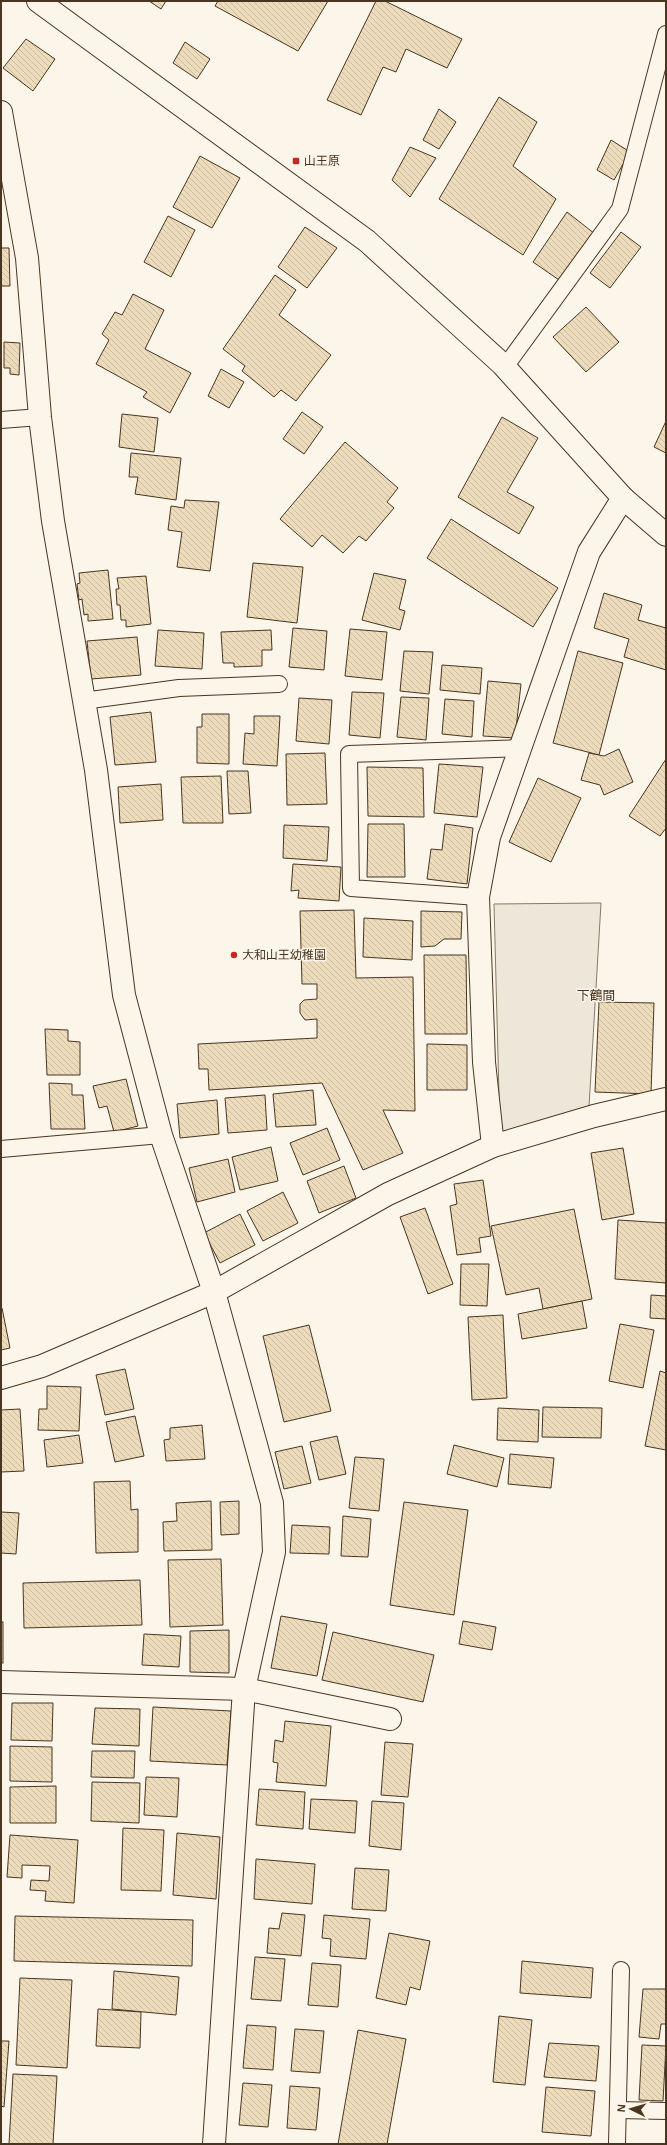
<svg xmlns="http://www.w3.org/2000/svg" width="667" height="2145" font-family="Arial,'Noto Sans JP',sans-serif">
<defs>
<pattern id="building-back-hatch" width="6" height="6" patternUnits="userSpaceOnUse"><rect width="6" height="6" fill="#ecdcbc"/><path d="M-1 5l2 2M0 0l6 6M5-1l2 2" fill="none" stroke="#ccbda1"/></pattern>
</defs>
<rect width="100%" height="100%" fill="#fbf6e9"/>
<path fill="#ede7d9" stroke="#887966" d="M601 903 589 1107 500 1133 494 904Z"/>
<g fill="url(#building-back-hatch)" stroke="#4a3520">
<path d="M149 1H166L161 9Z"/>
<path d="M218 1H328L298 51 215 6Z"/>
<path d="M376 1H385L462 39 447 68 406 49 396 72 383 67 361 115 327 100Z"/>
<path d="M26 39 55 59 33 91 3 68Z"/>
<path d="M185 42 210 59 197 79 173 63Z"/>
<path d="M499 97 537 122 513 166 556 199 523 255 439 199Z"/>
<path d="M439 109 456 122 439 149 423 140Z"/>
<path d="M611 140 630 152 614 180 597 170Z"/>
<path d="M410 147 436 158 410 197 392 180Z"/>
<path d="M200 156 240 178 212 228 173 207Z"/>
<path d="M567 212 595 234 562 282 533 262Z"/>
<path d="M168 216 195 230 171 277 144 262Z"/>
<path d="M305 227 337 248 307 288 278 267Z"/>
<path d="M621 232 641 247 610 288 590 273Z"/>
<path d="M1 248H9L10 286H1Z"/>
<path d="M275 275 296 290 279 315 331 355 296 401 281 390 274 397 242 371 245 366 223 349Z"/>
<path d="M133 294 164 310 145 349 191 373 170 413 143 397 147 392 96 364 109 340 102 334 115 312 122 315Z"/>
<path d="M586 307 619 342 586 372 553 337Z"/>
<path d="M4 342 20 343 19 375 10 374V368H4Z"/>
<path d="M221 369 244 382 229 408 208 396Z"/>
<path d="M302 412 323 427 304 454 283 439Z"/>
<path d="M122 414 158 418 154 452 119 447Z"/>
<path d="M502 417 538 438 507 492 534 507 519 534 458 497Z"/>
<path d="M666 421V453L654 447Z"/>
<path d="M345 442 398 488 387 502 394 508 366 541 359 536 343 553 322 535 312 547 280 519Z"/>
<path d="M131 453 181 458 176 500 135 494 138 477H129Z"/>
<path d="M185 500 219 502 210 571 177 567 182 532 168 530 171 506 184 508Z"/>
<path d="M451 519 558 588 533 627 427 558Z"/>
<path d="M253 563 303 567 297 623 247 617Z"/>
<path d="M108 570 113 619 88 621V614L84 615 82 599 79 600 77 584 80 583 79 573Z"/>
<path d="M374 573 406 580 399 609 405 611 400 630 362 620Z"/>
<path d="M146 576 151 624 126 627V620H121L120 605H117L116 589H119L117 578Z"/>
<path d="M604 593 642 605 638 620 666 628V670L624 657 629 639 594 628Z"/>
<path d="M293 628 327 631 324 670 289 667Z"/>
<path d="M350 629 387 632 382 680 345 676Z"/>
<path d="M158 630 204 633 202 669 155 666Z"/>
<path d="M271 630 272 650H262V666L234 667V663H223L221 632Z"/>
<path d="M137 637 141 675 91 679 87 641Z"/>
<path d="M404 651 433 652 429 694 400 691Z"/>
<path d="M578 651 623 663 599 755 553 743Z"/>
<path d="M442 665 482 668 480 694 440 690Z"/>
<path d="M488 681 521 684 515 738 483 736Z"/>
<path d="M352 692 384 693 380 738 349 735Z"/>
<path d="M401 697 429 698 426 740 397 737Z"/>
<path d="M299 698 332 700 329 744 296 741Z"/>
<path d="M445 699 474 701 472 737 442 734Z"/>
<path d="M151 712 156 762 115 765 110 717Z"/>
<path d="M202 714H229V764L197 763V727H202Z"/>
<path d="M254 716H280L277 766 243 764 245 733 254 734Z"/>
<path d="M619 749 633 782 604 795 600 785 581 780 589 753 604 756Z"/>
<path d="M325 753 327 804 287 805 286 754Z"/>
<path d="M666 759V828L660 836 629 816Z"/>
<path d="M439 764 483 767 477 817 434 813Z"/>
<path d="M367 767 423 768 424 817 368 816Z"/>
<path d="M227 771H248L251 813 229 814Z"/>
<path d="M221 776 223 823H183L181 777Z"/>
<path d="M538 778 581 798 551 862 509 842Z"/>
<path d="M161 784 163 820 120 823 118 787Z"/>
<path d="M368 824H404L405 877H367Z"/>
<path d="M445 824 473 828 467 884 427 879 431 849 442 850Z"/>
<path d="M284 825 329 827 327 861 283 858Z"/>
<path d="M293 864 341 867 339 901 298 898 299 890 291 891Z"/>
<path d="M354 910 356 978 413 977 415 1111 383 1110 403 1153 363 1170 322 1083 209 1090 208 1069H199L198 1044 317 1038V1019L305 1020 300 1013V1004L304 1000 317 999V984H302L300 911Z"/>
<path d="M421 911 462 912 461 939H444L435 946 421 947Z"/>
<path d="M364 918 413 921 412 960 363 957Z"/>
<path d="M424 955H466L467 1034H425Z"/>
<path d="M599 1002 654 1003 651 1094 595 1092Z"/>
<path d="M45 1029 68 1030V1041L80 1042V1075H47Z"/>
<path d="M427 1044 467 1045V1090H427Z"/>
<path d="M126 1079 138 1126 114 1132 107 1106 99 1108 93 1086Z"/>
<path d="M49 1083 72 1084V1095H83L85 1129H51Z"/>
<path d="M313 1090 316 1125 276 1127 273 1094Z"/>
<path d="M265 1095 267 1130 228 1133 225 1098Z"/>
<path d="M217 1100 219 1134 180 1138 177 1104Z"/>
<path d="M327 1128 340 1160 303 1175 290 1143Z"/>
<path d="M271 1147 278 1181 240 1190 232 1157Z"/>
<path d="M623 1148 634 1214 602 1220 591 1153Z"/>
<path d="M228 1159 235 1192 197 1202 189 1168Z"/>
<path d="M344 1166 356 1198 319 1213 307 1181Z"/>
<path d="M483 1180 491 1236 479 1238 481 1252 457 1255 450 1206 457 1204 454 1184Z"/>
<path d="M283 1192 298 1223 263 1241 247 1211Z"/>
<path d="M425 1208 453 1284 428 1294 400 1217Z"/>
<path d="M574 1209 592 1299 543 1309 539 1288 506 1295 491 1226Z"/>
<path d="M240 1214 255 1245 220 1263 204 1233Z"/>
<path d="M618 1220 666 1223V1283L615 1279Z"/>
<path d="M461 1264H489L487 1306 460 1305Z"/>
<path d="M651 1295 666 1296V1319L650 1318Z"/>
<path d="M582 1301 587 1328 522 1339 518 1314Z"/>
<path d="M2 1308 10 1348 1 1350V1309Z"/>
<path d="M503 1315 507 1398 472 1400 468 1317Z"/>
<path d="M620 1324 654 1330 643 1388 609 1381Z"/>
<path d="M309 1325 331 1411 284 1422 263 1336Z"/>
<path d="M125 1369 134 1409 105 1415 96 1375Z"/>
<path d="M660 1371 666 1373V1450L645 1446Z"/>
<path d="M47 1386 81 1387 79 1431 38 1430 39 1409H47Z"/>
<path d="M543 1407 602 1408 601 1438 542 1437Z"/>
<path d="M498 1408 539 1410 538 1442 497 1440Z"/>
<path d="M20 1409 24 1471 1 1472V1410Z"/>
<path d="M135 1416 144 1456 115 1462 106 1422Z"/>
<path d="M202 1425 205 1459 166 1461 164 1440 170 1439V1428Z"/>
<path d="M79 1435 83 1463 47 1467 44 1440Z"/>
<path d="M337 1436 346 1474 319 1480 310 1442Z"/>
<path d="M454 1445 504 1458 497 1487 447 1474Z"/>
<path d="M302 1446 311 1483 284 1489 275 1452Z"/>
<path d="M510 1454 554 1458 551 1488 508 1484Z"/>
<path d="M355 1457 384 1459 379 1511 349 1508Z"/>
<path d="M130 1481 131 1510 138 1509V1552L96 1553 94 1482Z"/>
<path d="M211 1501 212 1550 164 1551 163 1522 177 1521 176 1503Z"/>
<path d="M239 1501V1534L221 1535 220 1502Z"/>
<path d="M404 1502 468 1510 454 1615 390 1605Z"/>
<path d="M1 1512 19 1513 16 1554 1 1553Z"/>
<path d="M343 1516 371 1519 368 1557 341 1556Z"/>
<path d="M292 1525 330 1527 329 1554 290 1553Z"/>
<path d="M221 1559 223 1625 170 1627 168 1560Z"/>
<path d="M140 1580 142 1625 24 1628 23 1583Z"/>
<path d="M281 1616 327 1624 317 1676 271 1668Z"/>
<path d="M463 1621 496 1627 492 1650 459 1644Z"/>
<rect x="1" y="1622" width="2" height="41"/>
<path d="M229 1630V1673L190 1672V1631Z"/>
<path d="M333 1632 434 1655 423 1702 322 1680Z"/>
<path d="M144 1634 181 1636 179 1667 142 1665Z"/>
<path d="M12 1703H53L52 1741 11 1740Z"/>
<path d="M153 1707 231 1711 227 1765 150 1761Z"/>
<path d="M95 1708 140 1709 139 1746 92 1744Z"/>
<path d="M285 1721 331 1726 326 1786 276 1782 278 1763 273 1762 275 1740 283 1742Z"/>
<path d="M385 1742 413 1744 408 1797 381 1795Z"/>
<path d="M10 1746 52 1747V1782L10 1781Z"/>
<path d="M92 1751H135L134 1778 91 1777Z"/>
<path d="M146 1777 179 1778 177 1817 144 1815Z"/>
<path d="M92 1782 140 1783 139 1823 91 1821Z"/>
<path d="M56 1786V1823H10V1787Z"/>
<path d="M259 1789 305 1792 303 1829 256 1825Z"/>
<path d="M311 1799 357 1801 355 1833 309 1829Z"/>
<path d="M372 1801 404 1803 401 1850 369 1846Z"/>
<path d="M123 1828 164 1830 161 1891 121 1890Z"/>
<path d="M177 1833 220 1837 216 1899 173 1895Z"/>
<path d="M10 1835 78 1840 74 1903 45 1901 46 1891 30 1890 31 1880 49 1881 50 1866 22 1865V1878L7 1877Z"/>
<path d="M256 1859 315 1864 312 1904 254 1899Z"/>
<path d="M355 1868 389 1870 386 1911 352 1909Z"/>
<path d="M282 1913 305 1915 301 1956 267 1953 269 1928 279 1929Z"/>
<path d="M324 1915 370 1919 366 1959 330 1956 331 1939 322 1938Z"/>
<path d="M15 1916 193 1920 192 1966 14 1961Z"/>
<path d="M389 1933 430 1941 420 1990 410 1987 406 2005 376 1998Z"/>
<path d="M255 1957 285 1959 281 2001 251 1999Z"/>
<path d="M522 1961 593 1968 591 1998 520 1993Z"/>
<path d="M312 1963 341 1965 338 2007 308 2005Z"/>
<path d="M114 1971 179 1977 176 2015 112 2009Z"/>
<path d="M20 1978 72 1980 67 2068 16 2065Z"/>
<path d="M643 1989H666V2024H661L659 2039 639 2037Z"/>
<path d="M98 2009 141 2012 140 2048 96 2046Z"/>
<path d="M499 2016 532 2020 525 2085 493 2082Z"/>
<path d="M247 2025 276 2027 273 2070 243 2068Z"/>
<path d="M295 2029 324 2031 320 2073 291 2071Z"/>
<path d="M358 2030 406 2039 387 2144H338Z"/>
<path d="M1 2041H9L4 2107 1 2106Z"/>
<path d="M549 2043 599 2046 596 2081 544 2077Z"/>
<path d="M642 2045 666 2046 663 2101 639 2100Z"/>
<path d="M13 2074 57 2076 53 2144H9Z"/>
<path d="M243 2083 272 2085 268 2127 239 2125Z"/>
<path d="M290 2086 320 2088 316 2130 287 2128Z"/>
<path d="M546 2087 595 2091 591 2136 542 2132Z"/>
</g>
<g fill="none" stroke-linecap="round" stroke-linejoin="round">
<defs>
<g id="service">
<path d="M505 367 620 209 666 34"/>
<path d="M1 420 40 417"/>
<path d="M83 701 179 688 279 684"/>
<path d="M478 897 351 888 349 754 521 748"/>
<path d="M1 1149 161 1135"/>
<path d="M618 2110 666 2111"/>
<path d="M617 2144 621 1970"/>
</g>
<g id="minor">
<path d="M1 112 27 258 40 417 53 521 96 770 124 995 161 1135 214 1292 272 1503 274 1552 244 1689 214 2144"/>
<path d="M493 1146 484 1062 478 897 489 837 589 552 623 498"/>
<path d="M1 1378 42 1366 214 1292 388 1194 493 1146 594 1116 666 1099"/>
<path d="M1 1682 244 1689 390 1719"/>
</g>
<path id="tertiary" d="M38 1 367 241 502 364 623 498 666 535"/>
</defs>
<use href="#service" stroke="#4a3520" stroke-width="18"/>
<use href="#minor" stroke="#4a3520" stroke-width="24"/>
<use href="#tertiary" stroke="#4a3520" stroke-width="24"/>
<use href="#service" stroke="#fbf6e9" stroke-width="16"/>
<use href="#minor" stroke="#fbf6e9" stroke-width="22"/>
<use href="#tertiary" stroke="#fbf6e9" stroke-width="22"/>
</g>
<g fill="#c62828" stroke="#fbf6e9" stroke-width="1.5">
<rect x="292" y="157" width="8" height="8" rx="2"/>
<circle cx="234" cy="955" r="4"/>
</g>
<g text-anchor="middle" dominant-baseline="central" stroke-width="3" stroke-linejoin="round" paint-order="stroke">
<g font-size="12" fill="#4a3520" stroke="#fbf6e9" text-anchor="start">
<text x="304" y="161">山王原</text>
<text x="242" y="955">大和山王幼稚園</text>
</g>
<g font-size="13" fill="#4a3520" stroke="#fbf6e9">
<text x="596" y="995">下鶴間</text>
</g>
</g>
<rect width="667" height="2145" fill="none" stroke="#4a3520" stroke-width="4"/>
<g transform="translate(631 2109) rotate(275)" stroke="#fbf6e9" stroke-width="3" paint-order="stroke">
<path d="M0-3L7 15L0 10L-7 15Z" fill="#4a3520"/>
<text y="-6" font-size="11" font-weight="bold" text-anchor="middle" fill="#4a3520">N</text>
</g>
</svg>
